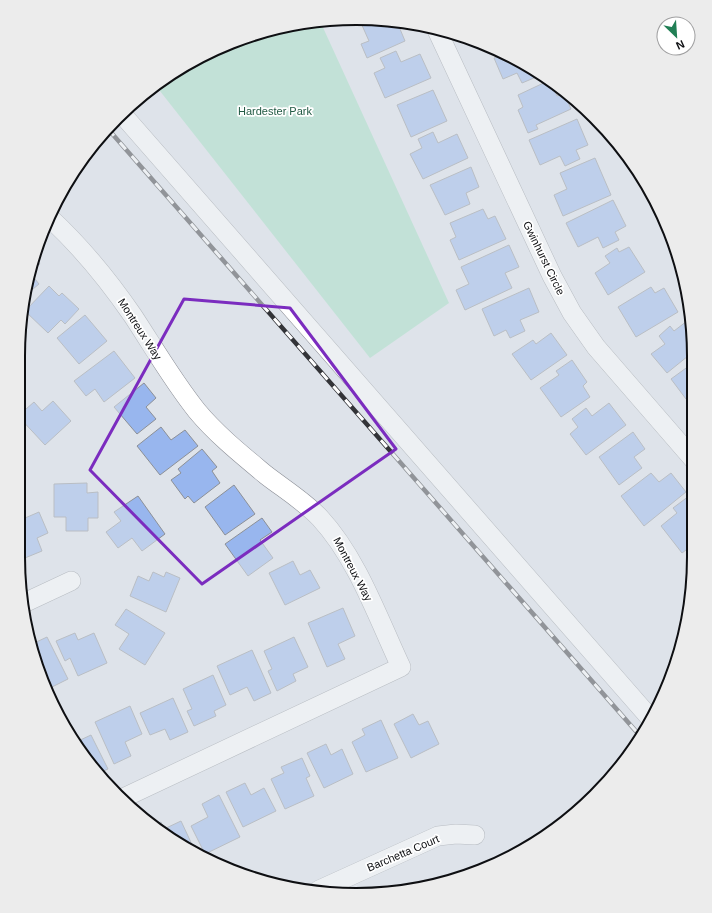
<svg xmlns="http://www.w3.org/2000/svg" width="712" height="913" font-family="Helvetica,sans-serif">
<rect width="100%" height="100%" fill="#dee3ea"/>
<path fill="#a0dec1" d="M312 21H320L449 303 370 358 156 86 187 63 247 36Z"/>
<g fill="#98b6ee" stroke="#8c9097">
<path d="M371 19 405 23 406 27 400 29 405 41 367 58 361 44 369 41 361 23Z"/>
<path d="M396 51 401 62 420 54 431 78 385 98 374 73 385 68 380 58Z"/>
<path d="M506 53 541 75 522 83 517 73 503 79 494 58Z"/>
<path d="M550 80 557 96 564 93 571 109 536 125 538 129 528 133 518 110 523 107 518 95Z"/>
<path d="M433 90 447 121 411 137 397 105Z"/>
<path d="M577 119 588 145 576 150 580 159 565 166 560 156 540 165 529 140Z"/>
<path d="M433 132 438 143 457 134 468 158 423 179 410 154 422 148 418 139Z"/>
<path d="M627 157 643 179 638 182Z"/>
<path d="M595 158 611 195 563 216 554 195 567 189 560 173Z"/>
<path d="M471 167 479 187 466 193 470 204 445 215 430 185Z"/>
<path d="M613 200 626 226 615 232 619 240 603 248 598 237 578 247 566 223Z"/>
<path d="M483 209 488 219 495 216 506 239 459 260 450 240 456 237 450 223Z"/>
<path d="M509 245 519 267 505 273 512 288 465 310 456 290 469 284 461 267Z"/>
<path d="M629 247 645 272 608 295 595 273 610 263 605 256 617 248 619 252Z"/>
<path d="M34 257 40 264 31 271Z"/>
<path d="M31 274 39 284 27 294Z"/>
<path d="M49 286 59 296 62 293 79 309 65 324 61 320 48 333 25 311Z"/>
<path d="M651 287 655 293 664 288 678 312 636 337 618 307Z"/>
<path d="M529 288 539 312 520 320 525 331 510 338 506 330 494 336 482 309Z"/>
<path d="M85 315 107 341 79 364 57 338Z"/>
<path d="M687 321 692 328 693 352 667 373 651 354 665 344 659 336 670 326 674 331Z"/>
<path d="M551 333 567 355 531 380 512 354 533 340 536 344Z"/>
<path d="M114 351 135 378 104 402 95 389 86 396 74 381Z"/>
<path d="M572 360 587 382 583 386 590 397 561 417 540 388 559 375 556 371Z"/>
<path d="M693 363V394L686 399 671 379Z"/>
<path d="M144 383 156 398 146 407 156 419 137 434 114 407Z"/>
<path d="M53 401 71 421 45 445 18 416 34 402 42 411Z"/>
<path d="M609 403 626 425 586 455 570 434 578 427 572 419 586 408 592 416Z"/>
<path d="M161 427 171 440 185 430 198 446 160 475 137 446Z"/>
<path d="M633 432 645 449 634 457 642 468 619 485 599 457Z"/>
<path d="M18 446 25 460 18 463Z"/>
<path d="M202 449 217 467 212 471 220 483 194 503 188 496 185 499 171 480 181 473 178 469Z"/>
<path d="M651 473 659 482 671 473 686 492 644 526 621 496Z"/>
<path d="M87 483V493L98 492V518H88V531H66V517H54V484Z"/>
<path d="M234 485 255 514 225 535 205 507Z"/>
<path d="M138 496 165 534 142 551 132 538 118 548 106 532 121 521 114 512Z"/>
<path d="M689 496 694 503V544L682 553 661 526 677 513 673 508Z"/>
<path d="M39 512 48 533 37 538 42 551 20 560 18 556V521Z"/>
<path d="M262 518 272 532 260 540 273 558 248 576 225 544Z"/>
<path d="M293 561 300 575 310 570 320 588 285 605 269 573Z"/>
<path d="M693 562 692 575 686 568Z"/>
<path d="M153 572 164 577 166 572 180 578 166 612 130 596 138 576 149 581Z"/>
<path d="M343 608 355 636 338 644 345 659 327 667 308 623Z"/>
<path d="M126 609 165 633 145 665 119 649 129 634 115 625Z"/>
<path d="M75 633 78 640 94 633 107 663 78 676 70 658 65 661 56 641Z"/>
<path d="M47 637 68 679 48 689 30 645Z"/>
<path d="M294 637 308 667 293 674 296 681 277 691 268 671 272 669 264 651Z"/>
<path d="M252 650 271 693 254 701 247 687 230 695 217 666Z"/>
<path d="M213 675 226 705 214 711 216 716 194 726 187 711 192 709 183 689Z"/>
<path d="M173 698 188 732 170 740 165 729 150 735 140 713Z"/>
<path d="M130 706 142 734 125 742 131 756 114 764 95 722Z"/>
<path d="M413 714 419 725 428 721 439 744 411 758 394 724Z"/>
<path d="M381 720 398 758 366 772 352 742 365 735 362 729Z"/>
<path d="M91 735 108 769 99 773 76 742Z"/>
<path d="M326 744 331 755 342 749 353 774 324 788 307 753Z"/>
<path d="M302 758 310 776 306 778 314 796 285 809 271 779 284 773 281 767Z"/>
<path d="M245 783 251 795 264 788 276 811 243 827 226 792Z"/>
<path d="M219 795 240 837 205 854 191 826 208 817 202 804Z"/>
<path d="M181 821 195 851 193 852 154 825 161 822 164 829Z"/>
<path d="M454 873 457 878 444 883 430 885Z"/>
</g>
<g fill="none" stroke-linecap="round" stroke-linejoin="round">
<defs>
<g id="minor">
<path d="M436 28 552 276 572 313 596 347 694 460"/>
<path d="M122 114 651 719"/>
<path d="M51 219C82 248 109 281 133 316 154 348 173 381 197 411 217 435 242 455 266 475 284 489 304 501 320 518 357 558 378 618 401 667L121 799"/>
<path d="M24 603 71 581"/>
<path d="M319 890 438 836 456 834 475 835"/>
</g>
</defs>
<use href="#minor" stroke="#8a8d95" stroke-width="20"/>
<use href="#minor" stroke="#fff" stroke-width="19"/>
<defs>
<path id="rail" d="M108 129 641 737"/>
</defs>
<use href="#rail" stroke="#333438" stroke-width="4.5"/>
<use href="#rail" stroke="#fff" stroke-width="3" stroke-dasharray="9" stroke-linecap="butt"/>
</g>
<path d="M0 0H712V913H0ZM184 299 290 308 396 449 202 584 90 470Z" fill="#dee3ea" fill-opacity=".55" fill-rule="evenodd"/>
<path fill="none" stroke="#7b2cbf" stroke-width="3" stroke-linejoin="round" d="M184 299 290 308 396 449 202 584 90 470Z"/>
<g text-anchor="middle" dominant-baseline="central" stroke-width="3.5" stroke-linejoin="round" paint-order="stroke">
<g font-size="11" fill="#235b45" stroke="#fff">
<text x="275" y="111">Hardester Park</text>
</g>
<g font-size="11" fill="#0e0f12" stroke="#fff">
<text transform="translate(544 258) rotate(64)">Gwinhurst Circle</text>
<text transform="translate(140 329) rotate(57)">Montreux Way</text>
<text transform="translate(353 569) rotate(62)">Montreux Way</text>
<text transform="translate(403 853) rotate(-23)">Barchetta Court</text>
</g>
</g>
<path d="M0 0H712V913H0ZM356 25H356A331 331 0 0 1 687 356V557A331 331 0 0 1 356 888H356A331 331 0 0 1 25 557V356A331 331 0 0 1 356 25Z" fill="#ececec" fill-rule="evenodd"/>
<path fill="none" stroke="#0e0f12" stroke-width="2" d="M356 25H356A331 331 0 0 1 687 356V557A331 331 0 0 1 356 888H356A331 331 0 0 1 25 557V356A331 331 0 0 1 356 25Z"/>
<g transform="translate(676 36) rotate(155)"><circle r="19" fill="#ffffff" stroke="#9f9fa0"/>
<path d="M0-3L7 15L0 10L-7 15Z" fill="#217f55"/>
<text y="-6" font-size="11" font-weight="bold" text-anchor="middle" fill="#0e0f12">N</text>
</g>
</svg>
